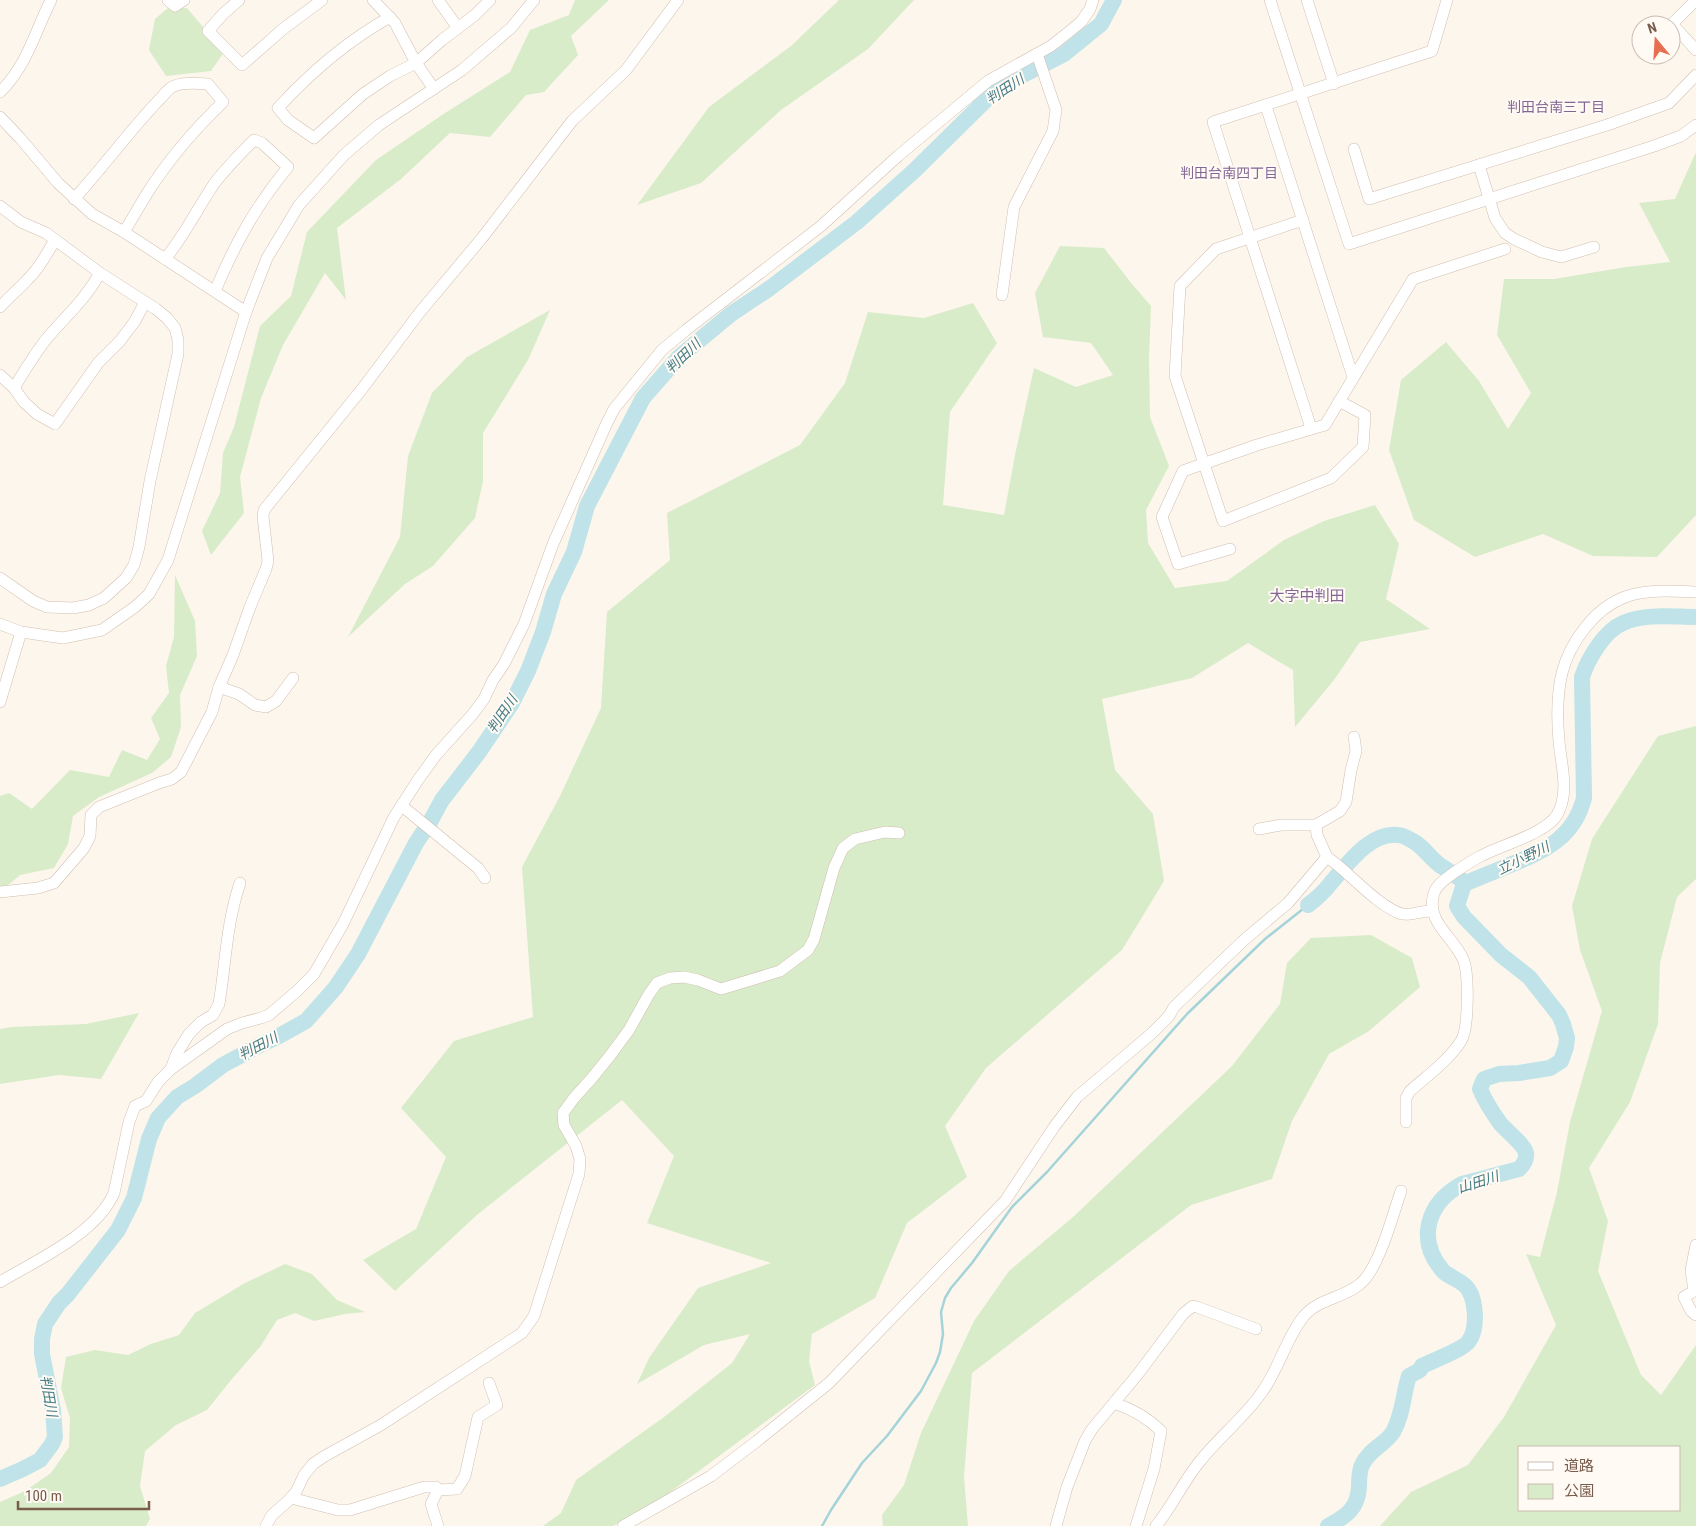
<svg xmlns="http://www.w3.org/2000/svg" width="1696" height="1526" font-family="'Roboto Condensed','Noto Sans JP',sans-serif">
<rect width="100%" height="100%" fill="#fdf6ec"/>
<g fill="#d8ecc9" fill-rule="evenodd">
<path d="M575 0H609L571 36 578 55 544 92 526 95 490 137 450 133 401 179 337 228 346 300 325 273 283 345 261 398 240 477 244 513 211 555 202 531 220 493 223 453 234 427 260 326 291 296 307 232 376 160 445 113 510 72 530 30 569 15Z"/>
<path d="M839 0H914L868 49 781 110 701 183 637 205 709 107 791 46Z"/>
<path d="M168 8H187L224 52 211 71 166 76 149 50 155 19Z"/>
<path d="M1695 154H1696V515L1657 557 1593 556 1543 534 1475 557 1414 520 1389 450 1401 380 1446 342 1479 381 1508 429 1531 393 1497 335 1504 279H1554L1626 267 1670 262 1639 203 1675 199Z"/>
<path d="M1060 246 1104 248 1132 284 1151 306 1149 359 1150 417 1169 466 1146 510 1148 543 1175 588 1227 581 1284 540 1324 521 1375 505 1399 544 1386 599 1430 629 1360 642 1334 680 1295 727 1293 670 1248 643 1192 678 1102 699 1115 770 1153 814 1164 881 1122 950 986 1068 945 1126 967 1177 907 1223 875 1298 812 1334 809 1361 815 1385 657 1502 613 1526H543L561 1513 576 1480 664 1417 732 1363 750 1334 704 1345 637 1384 649 1358 698 1288 771 1263 647 1223 674 1156 622 1100 478 1214 395 1291 363 1260 416 1229 446 1157 401 1108 454 1041 533 1017 522 867 560 796 601 708 607 612 670 560 667 513 800 445 845 383 868 312 924 318 973 303 997 343 950 412 943 505 1004 515 1015 455 1034 368 1076 387 1113 375 1091 343 1043 337 1035 293Z"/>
<path d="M550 310 528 360 483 433V481L475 518 433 566 405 584 348 637 400 537 408 456 432 393 467 357Z"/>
<path d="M175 575 195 621 197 656 180 695 181 727 171 757 152 773 99 797 73 816 68 844 54 868 20 875 0 892V796L9 793 32 809 70 770 109 777 122 750 147 760 160 739 151 718 169 693 166 666 174 637Z"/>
<path d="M1696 726V879L1677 897 1660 963 1658 1024 1630 1102 1589 1168 1608 1221 1598 1271 1641 1375 1661 1395 1696 1345V1526H1380L1411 1492 1468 1465 1504 1417 1556 1325 1526 1254 1540 1257 1557 1192 1570 1122 1602 1011 1580 950 1572 906 1592 839 1658 736ZM1520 1447H1680V1510H1520Z"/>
<path d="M1371 935 1412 958 1420 987 1369 1031 1329 1054 1292 1121 1272 1179 1191 1205 972 1373 964 1477 968 1526H883L882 1515 904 1485 921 1433 974 1321 1009 1271 1073 1217 1232 1066 1280 1004 1287 963 1311 938Z"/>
<path d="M139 1013 101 1079 59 1075 0 1084V1029L12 1027 86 1024Z"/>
<path d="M285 1264 312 1274 337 1300 365 1312 345 1314 314 1321 295 1313 277 1320 260 1347 231 1380 207 1410 176 1425 145 1451 140 1486 150 1519 146 1526H0V1502L25 1491 51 1473 69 1447 70 1418 61 1388 66 1357 95 1350 128 1355 151 1344 179 1335 195 1313 245 1283Z"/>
</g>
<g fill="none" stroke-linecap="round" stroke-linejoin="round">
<path stroke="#a5d3da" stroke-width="2.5" d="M822 1526 831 1510 862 1463 887 1436 921 1391 936 1363 940 1352 943 1334 941 1312 945 1298 951 1288 972 1263 1012 1207 1047 1172 1187 1014 1265 939 1308 905"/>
<g stroke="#bfe3e8" stroke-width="16">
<path d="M1466 883C1481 877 1495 871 1510 865 1544 851 1574 838 1584 798L1582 677C1588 659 1604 631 1623 623 1645 613 1673 617 1696 617"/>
<path d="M1308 905C1316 899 1324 892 1330 884 1347 865 1369 832 1398 835 1404 835 1411 840 1416 843 1425 849 1432 860 1441 866 1450 871 1457 877 1466 883"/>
<path d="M0 1479 23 1469 40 1460 52 1444 55 1437 53 1410 42 1354V1339L45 1324 59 1303 68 1294 118 1230 134 1198 149 1139 158 1118 177 1097 195 1086 223 1065 258 1046 279 1036 306 1021 336 987 358 954 416 843 430 822 442 800 479 752 512 703 528 671 543 632 554 594 574 552 587 506 643 398 679 357 731 314 770 288 857 222 915 170 990 96 1013 80 1064 54 1101 24 1114 0"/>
<path d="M1328 1526C1345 1517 1358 1509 1359 1487 1359 1480 1359 1471 1362 1465 1369 1449 1386 1444 1393 1432 1403 1415 1403 1394 1409 1376L1420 1370 1422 1366C1432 1361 1464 1349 1469 1341 1478 1328 1476 1301 1468 1289 1462 1280 1450 1278 1443 1271 1416 1240 1427 1203 1462 1184L1519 1169C1523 1165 1527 1159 1526 1153 1524 1144 1506 1131 1500 1123 1492 1112 1485 1101 1480 1089L1484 1079 1499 1074 1519 1073 1550 1068 1561 1061 1566 1047 1567 1038 1563 1024 1559 1015 1529 977 1501 955 1464 917 1457 906 1463 887 1466 883"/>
</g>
<defs>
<g id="minor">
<path d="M168 0 175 6 184 0"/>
<path d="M239 0 223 14 208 31 242 65 283 29 322 0"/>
<path d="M373 0 395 23 416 63 434 89"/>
<path d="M438 0 458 28"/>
<path d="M1270 0 1349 244 1654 146 1681 136 1696 125"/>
<path d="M1307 0 1334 84"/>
<path d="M1696 0 1672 24 1696 50"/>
<path d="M390 17C347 41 311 72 278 108L288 120 314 138 363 94 390 76 416 63 442 40 475 15 490 0"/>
<path d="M0 92C27 66 35 32 51 0"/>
<path d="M1266 106 1353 377"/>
<path d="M0 117 20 138 58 183 92 214 124 232 246 312"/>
<path d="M1354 149 1369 199 1607 125 1669 103 1696 75"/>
<path d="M1479 165 1495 218 1505 233 1514 239 1542 252 1561 257 1594 247"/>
<path d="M74 199C103 167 128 133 157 102 162 98 168 88 174 86 183 82 198 83 208 84L223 102C195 129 169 159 148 192 140 205 132 219 124 232"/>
<path d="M0 206 21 222 46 233 100 273 156 309 167 318 175 328 178 340V354L150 481 139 547 134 565 126 578 104 598 89 605 73 608 47 607 33 601 0 578"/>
<path d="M1303 220 1216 249 1180 286 1175 376 1223 521 1331 478 1363 447 1365 415 1339 401"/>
<path d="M165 259C185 235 197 209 214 184 226 168 240 154 254 140L262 143 288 167C255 207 235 244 215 291"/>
<path d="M1002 295 1014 207 1053 131 1056 110 1037 54"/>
<path d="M0 307C9 297 19 289 28 279 40 268 47 253 55 240"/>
<path d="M0 375 14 388 24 402 37 414 55 424 98 363 120 341 135 321 145 302"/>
<path d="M14 388C23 373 33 357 44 342 63 318 84 302 100 273"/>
<path d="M1311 428 1213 122 1432 51 1447 0"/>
<path d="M1230 549 1178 564 1162 517 1183 471 1257 445 1325 425 1413 279 1505 249"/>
<path d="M0 624 21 632 63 638 102 630 135 607 149 594 168 560 246 312 267 258 299 205 344 155 379 125 462 70 511 28 534 0"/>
<path d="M219 687 239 694 255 705 266 707 276 701 293 678"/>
<path d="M0 702 21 632"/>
<path d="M402 806 478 868 485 878"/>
<path d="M1316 825 1317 835 1327 857"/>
<path d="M1259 829 1281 825H1316L1340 811 1346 802 1351 770 1356 751 1354 737"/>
<path d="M0 892 38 888 54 883 84 848 90 836 91 815 99 807 159 783 172 779 181 772 212 712 219 687 233 655 250 607 266 569 268 561 263 516 264 510 362 389 420 312 482 238 572 121 626 70 678 0"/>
<path d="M171 1069 177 1053 189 1034 201 1022 213 1015 219 1004C226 962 226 925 240 883"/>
<path d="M1406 1122V1098L1410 1091C1427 1076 1449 1060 1461 1041 1469 1029 1469 972 1463 959 1453 936 1425 922 1434 893 1437 884 1446 879 1452 874 1461 868 1471 861 1481 856 1501 845 1545 834 1557 815 1570 792 1561 765 1559 741 1557 719 1557 694 1562 673 1570 642 1595 608 1625 597 1646 589 1673 591 1696 592"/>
<path d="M1696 1245 1691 1270 1694 1291 1684 1297 1691 1311 1696 1315"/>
<path d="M0 1282C37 1260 96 1234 114 1193L129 1122 135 1106 146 1101 158 1082 171 1069 227 1029 242 1023 261 1018 269 1015 297 991 314 974 343 924 394 817 418 780 436 755 472 715 484 699 493 680 504 664 524 624 553 544 606 425 614 409 662 350 686 330 821 226 898 156 988 81 1051 46 1065 35 1081 22 1090 9 1093 0"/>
<path d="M1114 1403C1132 1409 1148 1418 1161 1431L1154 1469 1136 1526"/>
<path d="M291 1498 338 1510H350L424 1487H436L438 1490 457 1489 465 1476 478 1417 497 1405 489 1383"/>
<path d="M266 1526 272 1515 288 1501 296 1492 304 1475 313 1464 323 1457 381 1425 522 1333 534 1316 579 1174 580 1159 576 1146 564 1125 563 1113 574 1098 592 1078 609 1057 629 1030 649 994 657 983 670 978 684 977 698 980 721 989 780 971 808 950 814 939 834 868 843 848 855 839 868 836 885 832 899 833"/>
<path d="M438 1526 431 1504 438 1490"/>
<path d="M623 1526 711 1476 757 1441 829 1383 1005 1201 1054 1127 1077 1097 1151 1034 1169 1016 1174 1007 1244 940 1288 903 1327 857C1348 871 1378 907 1402 914 1411 916 1423 910 1432 911"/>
<path d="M1056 1526 1067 1487 1085 1441 1092 1429 1138 1374 1183 1314 1193 1306 1197 1307 1256 1329"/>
<path d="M1156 1526C1173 1505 1184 1480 1201 1460 1220 1436 1245 1417 1262 1392 1279 1369 1286 1338 1304 1316 1318 1299 1344 1298 1360 1284 1379 1269 1393 1214 1401 1191"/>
</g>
</defs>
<use href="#minor" stroke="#d1beb0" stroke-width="12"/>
<use href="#minor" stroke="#fff" stroke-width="11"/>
</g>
<g text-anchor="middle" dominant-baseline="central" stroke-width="4" stroke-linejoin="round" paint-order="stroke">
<g font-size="14" font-style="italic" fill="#437c86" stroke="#fffaf3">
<text transform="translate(1005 89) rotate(-33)">判田川</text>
<text transform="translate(683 356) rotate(-44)">判田川</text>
<text transform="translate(502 714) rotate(-56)">判田川</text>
<text transform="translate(1523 858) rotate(-26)">立小野川</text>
<text transform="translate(258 1046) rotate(-28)">判田川</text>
<text transform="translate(1478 1182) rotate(-18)">山田川</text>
<text transform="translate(49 1396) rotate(80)">判田川</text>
</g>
<g font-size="14" fill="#846695" stroke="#fffaf3">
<text x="1556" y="107">判田台南三丁目</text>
<text x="1229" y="173">判田台南四丁目</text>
</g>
<g font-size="15" fill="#846695" stroke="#fffaf3">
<text x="1307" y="596">大字中判田</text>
</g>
</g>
<rect x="1518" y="1446" width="162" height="65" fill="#fffaf3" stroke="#cabbb1"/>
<rect x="1528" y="1462" width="25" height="8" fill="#ffffff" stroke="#cabbb1"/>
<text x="1564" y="1471" font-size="15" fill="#7a5c4d">道路</text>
<rect x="1528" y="1484" width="25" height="15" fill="#d8ecc9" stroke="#cabbb1"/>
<text x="1564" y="1496" font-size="15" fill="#7a5c4d">公園</text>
<g transform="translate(1656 40) rotate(342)"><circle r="24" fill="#fffaf3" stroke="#cabbb1"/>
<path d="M0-4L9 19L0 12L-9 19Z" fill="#e76f51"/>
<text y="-8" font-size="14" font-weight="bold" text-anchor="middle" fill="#7a5c4d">N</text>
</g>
<path d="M18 1501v8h131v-8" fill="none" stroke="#7a5c4d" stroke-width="2.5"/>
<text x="25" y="1501" font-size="15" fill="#7a5c4d" stroke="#fffaf3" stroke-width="4" paint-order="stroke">100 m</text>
</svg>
